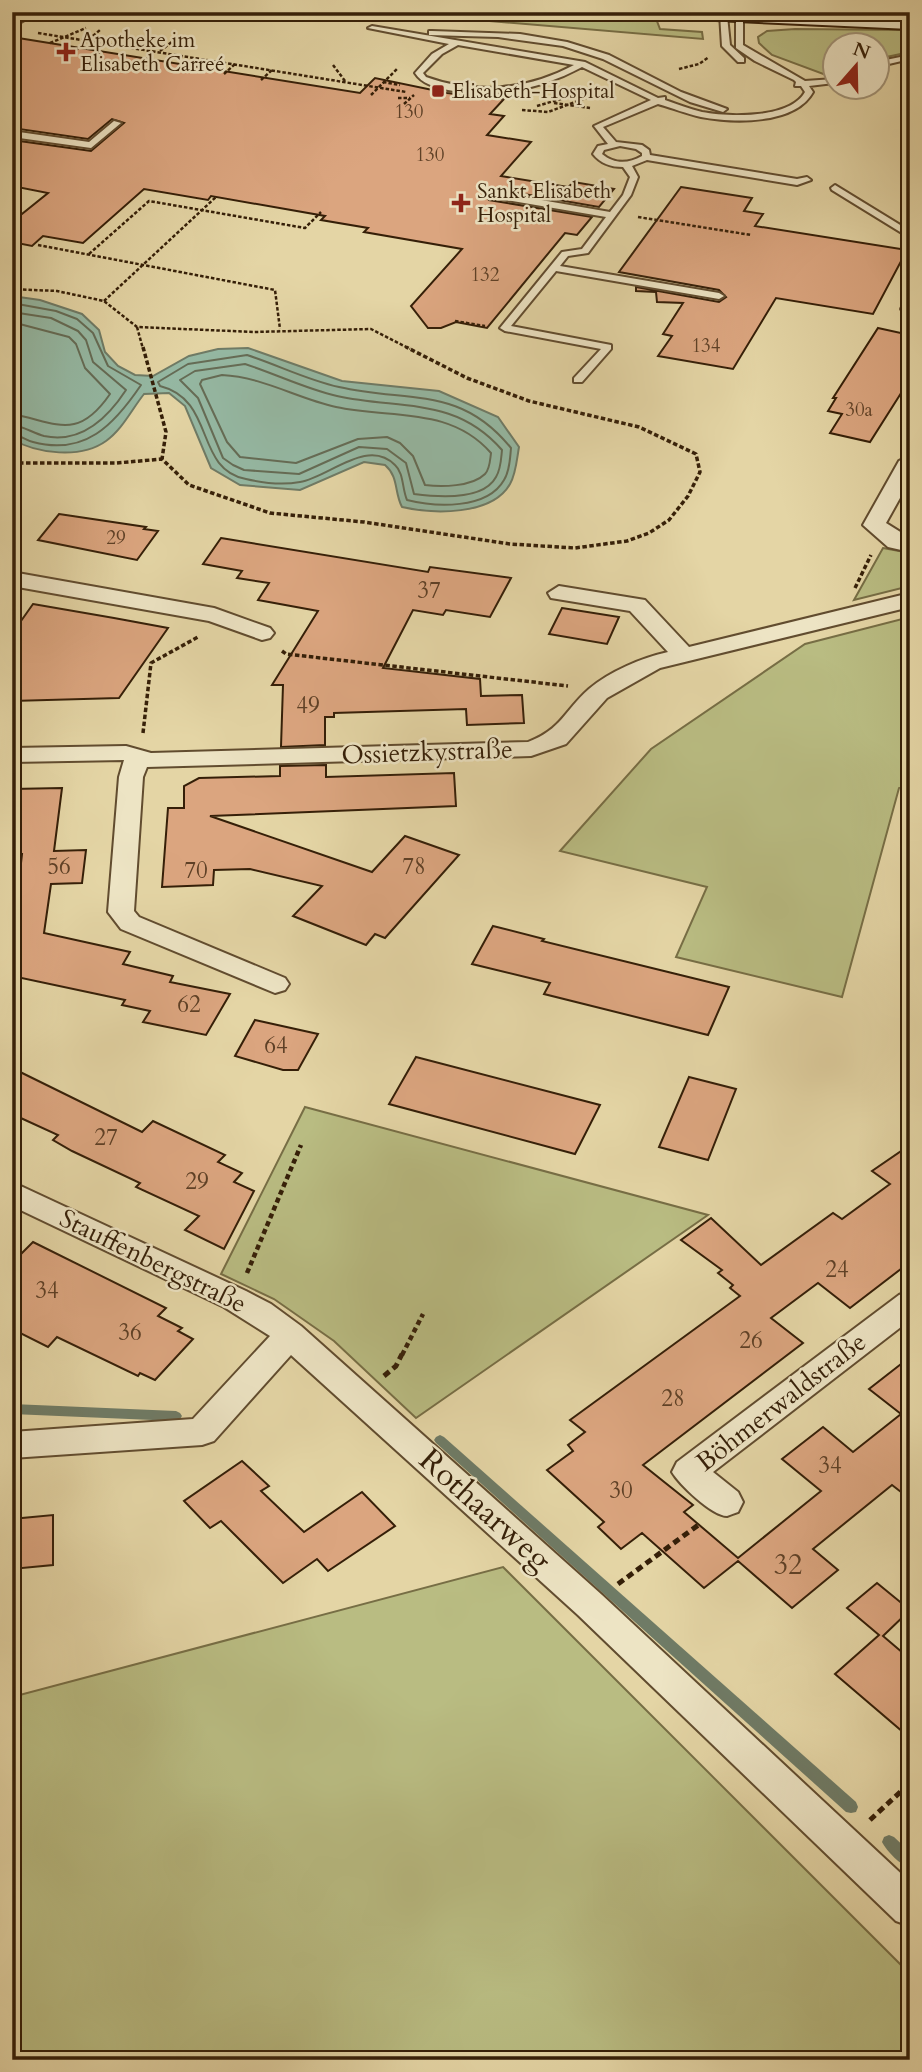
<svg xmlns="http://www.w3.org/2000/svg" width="922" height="2072" font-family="Cardo,serif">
<rect width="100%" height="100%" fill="#e4d5a5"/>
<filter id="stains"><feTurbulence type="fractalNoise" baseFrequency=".00286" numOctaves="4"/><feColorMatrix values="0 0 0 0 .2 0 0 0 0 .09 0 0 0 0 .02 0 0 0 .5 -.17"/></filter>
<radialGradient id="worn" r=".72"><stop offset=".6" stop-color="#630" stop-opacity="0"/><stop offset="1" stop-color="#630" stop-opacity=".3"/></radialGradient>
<g fill="#b9bc82" stroke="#776e45" stroke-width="2">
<path d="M383 12H606L655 16 660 29 702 32 703 39Z"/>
<path d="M795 29 910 30V52L877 59 876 46H834V74L826 75 772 55 759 43 758 37 767 31Z"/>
<path d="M883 548 910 553V586L854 600Z"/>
<path d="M910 617V786L899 788 842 997 676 957 707 887 560 851 651 749 805 644Z"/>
<path d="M305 1107 708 1215 416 1418 334 1341 274 1299 221 1274Z"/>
<path d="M503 1567 910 1974V2060H12V1697Z"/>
</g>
<path fill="#95b9a4" stroke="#6f7b66" stroke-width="2" d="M12 296 40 300 82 314 99 330 105 352 118 366 135 375 153 376 189 356 218 349 248 348 342 381 439 391 498 417 519 447C517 458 516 474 510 484 492 516 433 514 402 507 394 492 399 477 385 465L364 462 300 490 240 485 211 468 185 406 169 393 144 394C132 409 122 430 106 441 81 459 37 454 12 439Z"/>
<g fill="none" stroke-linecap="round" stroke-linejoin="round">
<g stroke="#656c56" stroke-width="2">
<path d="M12 303 56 311 77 319 93 333 108 366 141 385C114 425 85 456 33 442 25 440 20 435 12 434"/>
<path d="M12 312 51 318 78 331 86 340 93 362 126 390C107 419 81 444 44 436 33 433 23 426 12 425"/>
<path d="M12 322 69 337 76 344 85 368 110 394C77 442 56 422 12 414"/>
<path d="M247 355C278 365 307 380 339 387 409 403 460 385 511 448 510 458 510 471 504 480 487 510 435 507 407 500 402 489 404 473 395 465 368 437 329 477 300 482 284 485 263 483 246 479 194 469 216 400 160 386L158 382 188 364Z"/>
<path d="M245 364C276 374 306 389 337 396 400 410 455 396 502 450 501 459 501 469 496 477 483 501 437 497 414 494L406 463 387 449 359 447 299 474 244 470 233 465 223 458 198 398 180 380 195 371Z"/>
<path d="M222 375C263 377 296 398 336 407 391 419 450 406 491 453 490 460 490 469 485 474 472 487 441 487 425 485L413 456 400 443 387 437 358 439 296 463 240 457 227 442 200 384 202 380Z"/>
</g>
<g fill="#6f7b66" fill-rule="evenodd">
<path d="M12 1404 176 1411 180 1413 182 1416 180 1419 176 1421 12 1414Z"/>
<path d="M440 1435 444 1437 856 1802 858 1807 856 1812 851 1813 846 1812 436 1443 434 1440 436 1437Z"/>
<path d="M889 1835 894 1837 910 1852V1869C900 1864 887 1852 882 1842L884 1837Z"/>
</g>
</g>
<g fill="#dba57f" stroke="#351f08" stroke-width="2">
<path d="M12 37 360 93 375 78 447 93 504 99 490 114 504 116 487 135 531 142 501 176 568 187 574 182 614 189 599 207 489 188 483 192 489 200 592 217 577 235 565 233 487 328 456 322 441 328H428L411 306 462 249 364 232 368 228 321 220 325 216 211 196 208 200 144 189 83 243 43 236 32 246 12 242V222L48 193 12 186V140L91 151 124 123 112 119 88 139 12 128Z"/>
<path d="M681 187 752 198 744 211 763 214 755 226 907 250 873 314 776 298 733 369 658 356 672 336 663 334 683 303 657 302 656 292 636 291V287L719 302 726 297 719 290 619 272Z"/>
<path d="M878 328 910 335V379L870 442 830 433 842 414 828 411 836 398H833Z"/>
<path d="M59 514 146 527 144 529 158 531 137 560 38 540Z"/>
<path d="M221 538 428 572 430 567 511 578 490 617 446 610 443 615 413 610 383 668 480 679 481 696 522 695 524 723 467 725 466 709 334 713V717H325V745L281 747 283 685H272L318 611 258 600 269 583 237 578 242 571 203 564Z"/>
<path d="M33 604 114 618 168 628 119 698 12 701V620L21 621Z"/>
<path d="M562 608 619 617 607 644 549 634Z"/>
<path d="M326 765V777L454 773 456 806 210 816 372 872 405 836 459 855 385 938 375 934 366 945 293 916 322 886 250 869 214 870 213 885 162 887 168 808H184V786L199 778 280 776V766Z"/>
<path d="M62 788 54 851 86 850 82 883 51 884 44 933 130 952 123 964 173 976 170 982 230 994 206 1035 143 1022 150 1011 122 1005 125 1000 12 976V917H15L22 854H12V789Z"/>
<path d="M493 926 544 939 542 941 729 987 708 1035 544 994 550 983 472 964Z"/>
<path d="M255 1020 318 1034 298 1070H283L235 1056Z"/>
<path d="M416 1057 600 1105 575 1154 389 1104Z"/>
<path d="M12 1068 142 1132 153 1121 225 1155 218 1162 242 1173 234 1182 254 1191 224 1249 185 1230 199 1216 136 1187 140 1183 72 1151 53 1140 58 1135 12 1114Z"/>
<path d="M689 1077 736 1089 708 1160 659 1147Z"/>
<path d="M910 1145V1262L850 1308 818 1283 771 1318 803 1343 643 1465 693 1505 684 1512 738 1558 821 1491 782 1459 823 1427 853 1452 901 1414 869 1389 910 1357V1499L892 1485 813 1549 838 1570 792 1608 738 1561 704 1588 642 1533 621 1549 598 1527 604 1522 547 1470 573 1451 568 1445 585 1432 570 1420 740 1296 730 1288 733 1285 718 1273 722 1270 681 1240 711 1218 761 1265 833 1213 842 1219 890 1184 872 1171Z"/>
<path d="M33 1242 166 1308 158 1316 182 1328 178 1331 193 1339 155 1380 140 1373 138 1376 57 1337 48 1347 12 1329V1263Z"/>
<path d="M242 1461 269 1486 261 1491 304 1532 362 1492 395 1526 328 1571 317 1559 283 1583 221 1521 210 1528 184 1501Z"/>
<path d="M53 1515V1565L12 1569V1519Z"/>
<path d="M877 1583 910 1610 883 1636 910 1659V1738L835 1674 879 1635 847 1608Z"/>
</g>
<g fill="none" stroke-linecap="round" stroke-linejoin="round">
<defs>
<g id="lane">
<path d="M720 14 727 16 730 45 744 58V62H738L722 46Z"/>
<path d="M736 14 743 16V45L805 81 834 79V83L809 86 813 92C795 125 734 123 701 117 687 114 672 108 658 104L603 127 616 142 642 145 649 150 650 155 797 179 807 177 811 180 797 185 647 160 632 166 638 177 631 195 588 253 568 256 560 266 719 293 724 296 719 299 556 271 511 326 611 345V349L582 382H574V378L601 349 505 331 500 328 562 252 582 249 606 217 489 197 485 194 489 191 610 212 623 195 630 177 623 167C611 167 601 164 593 154L598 146 608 144 594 126 651 100 582 67C541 89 495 99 448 90 435 87 422 84 415 73L432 54 449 44 368 28 372 26 585 62 658 98 665 97V100C677 104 690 109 702 112 729 117 790 119 805 92L801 86H795L796 82 794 80 755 61 736 48ZM458 45 574 65C527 90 476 95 426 77L423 73 442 54ZM620 146 636 149 642 153V156C628 164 614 164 602 154L604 150Z"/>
<path d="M21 16 28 18 12 27V22Z"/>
<path d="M432 31 520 34 567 42 609 55 681 92 727 109 723 112 690 102 603 59 563 46 498 37 429 35V31Z"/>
<path d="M910 55V59L876 67V62Z"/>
<path d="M114 121 121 123 91 148 12 137V131L89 142Z"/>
<path d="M835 185 910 231V238L832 190 831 188Z"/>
<path d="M910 297V311H903L901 309 907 298Z"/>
</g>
<g id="street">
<path d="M910 455V480L886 523 910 538V552L888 547 863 525 899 461Z"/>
<path d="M12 572 214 608 270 628 274 633 270 638 262 640 209 621 12 586Z"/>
<path d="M559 586 645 600 689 647 910 593V607L660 668 607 698 566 744 531 756 147 767 143 777 134 911 139 917 285 978 289 984 285 990 275 993 121 929 108 912 119 777 124 760 12 762V748L126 746 151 753 528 742C562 729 564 711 589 689 610 671 642 658 668 652L630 611 551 598 548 593Z"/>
<path d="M12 1182 246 1291 271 1304 301 1326 602 1595 910 1882V1926L896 1921 578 1615 291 1355 214 1441 202 1445 12 1458V1432L193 1419 270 1336 224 1307 12 1206Z"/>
<path d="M910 1291V1320L713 1472 738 1492 743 1502 738 1512C734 1513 731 1515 727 1516 712 1516 679 1484 672 1472L677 1462 899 1295Z"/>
</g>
<path id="secondary" d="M662 12H818L910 17V29L673 18Z"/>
</defs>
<use href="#lane" stroke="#614c2f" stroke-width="4"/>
<use href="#street" stroke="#614c2f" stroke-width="4"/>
<use href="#secondary" stroke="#351f08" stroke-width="4"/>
<g stroke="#351f08" stroke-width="2.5" stroke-dasharray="3.5 2" stroke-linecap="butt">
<path d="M38 33 406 92"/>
<path d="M50 43 86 28"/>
<path d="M76 50 100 30"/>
<path d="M160 51 173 41"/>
<path d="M333 65 345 81"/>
<path d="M679 69 699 64 709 57"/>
<path d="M224 74 235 64"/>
<path d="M261 80 272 70"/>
<path d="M383 82 400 85"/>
<path d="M371 95 397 69"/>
<path d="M398 98H410"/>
<path d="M554 103 590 108"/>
<path d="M404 104 414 95"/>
<path d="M537 106 588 91"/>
<path d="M522 110 548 112 597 94"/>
<path d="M638 217 751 235"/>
<path d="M38 245 275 290 280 329"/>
<path d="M89 254 149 201 305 228 321 212"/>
<path d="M12 289 57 291 104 301 137 327 254 332 371 329 410 349"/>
<path d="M104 301 216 197"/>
<path d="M455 321 485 326"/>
<path d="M137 327 143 349"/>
</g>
<g stroke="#351f08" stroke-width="3.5" stroke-dasharray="4.5 2.5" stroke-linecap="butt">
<path d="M143 347 166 432 162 459"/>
<path d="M12 463H117L162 459 189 485 270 513 364 522 510 544 575 548 627 541 649 533 669 520 688 496 700 472 696 454 639 427 529 401 467 378 406 347"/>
<path d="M855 588 871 555"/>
<path d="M282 651 286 654 568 686"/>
<path d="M143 733 151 663 198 637"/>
</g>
<g stroke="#351f08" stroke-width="4.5" stroke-dasharray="5 3.5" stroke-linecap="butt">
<path d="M247 1273 301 1145"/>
<path d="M402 1355 423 1314"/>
</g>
<g stroke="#351f08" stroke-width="5" stroke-dasharray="7 4.5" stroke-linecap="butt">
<path d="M384 1376 396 1366 402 1354"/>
<path d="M618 1584 701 1523"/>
<path d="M870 1820 910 1783"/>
</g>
<use href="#lane" fill="#ede4c4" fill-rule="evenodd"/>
<use href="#street" fill="#ede4c4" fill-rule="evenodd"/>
<use href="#secondary" fill="#ede4c4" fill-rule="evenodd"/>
</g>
<g fill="#8f2418" stroke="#ede4c4" stroke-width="2.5">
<path d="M62.5 41.5h7v7h7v7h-7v7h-7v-7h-7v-7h7z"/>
<rect x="431" y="84" width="14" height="14" rx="3.5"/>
<path d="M457.5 192.5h7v7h7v7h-7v7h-7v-7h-7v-7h7z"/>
</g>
<g text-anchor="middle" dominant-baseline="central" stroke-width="5" stroke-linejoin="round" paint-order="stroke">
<g font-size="19" fill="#5e4026">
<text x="409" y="112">130</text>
<text x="430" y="155">130</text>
<text x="485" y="275">132</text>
<text x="706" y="346">134</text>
<text x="859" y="410">30a</text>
<text x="116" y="538">29</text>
</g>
<g font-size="21" fill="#351f08" stroke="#ede4c4" text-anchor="start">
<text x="80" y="40">Apotheke im<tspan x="80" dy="24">Elisabeth Carreé</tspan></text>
<text x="452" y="91">Elisabeth-Hospital</text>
<text x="477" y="191">Sankt Elisabeth<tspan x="477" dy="24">Hospital</tspan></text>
</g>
<g font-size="23" fill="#5e4026">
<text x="429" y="590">37</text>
<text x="308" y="705">49</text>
<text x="59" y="866">56</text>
<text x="414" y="866">78</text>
<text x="196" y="870">70</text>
<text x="189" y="1004">62</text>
<text x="276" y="1045">64</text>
<text x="106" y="1137">27</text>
<text x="197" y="1181">29</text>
<text x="837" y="1269">24</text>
<text x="47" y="1290">34</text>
<text x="130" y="1332">36</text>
<text x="751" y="1340">26</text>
<text x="673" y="1398">28</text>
<text x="830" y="1465">34</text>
<text x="621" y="1490">30</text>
</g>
<g font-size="26" fill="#351f08" stroke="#ede4c4">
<text transform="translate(427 752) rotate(-2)">Ossietzkystraße</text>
<text transform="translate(153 1261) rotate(26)">Stauffenbergstraße</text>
<text transform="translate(781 1402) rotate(-38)">Böhmerwaldstraße</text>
</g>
<g font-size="28" fill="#5e4026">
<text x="788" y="1565">32</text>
</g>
<g font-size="32" fill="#351f08" stroke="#ede4c4">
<text transform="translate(485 1510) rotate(42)">Rothaarweg</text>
</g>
</g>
<rect width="922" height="2072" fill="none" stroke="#e4d5a5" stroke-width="42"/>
<rect x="14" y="14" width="894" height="2044" fill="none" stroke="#351f08" stroke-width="3.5"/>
<rect x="21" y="21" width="880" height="2030" fill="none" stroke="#351f08" stroke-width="2"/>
<g transform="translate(856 66) rotate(20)"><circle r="33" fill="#ede4c4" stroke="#a39579" stroke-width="2"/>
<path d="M0-5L12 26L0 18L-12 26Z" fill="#8f2418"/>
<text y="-10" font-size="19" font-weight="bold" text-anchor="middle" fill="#351f08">N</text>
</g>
<rect width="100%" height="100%" filter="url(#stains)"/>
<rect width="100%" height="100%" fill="url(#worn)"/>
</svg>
